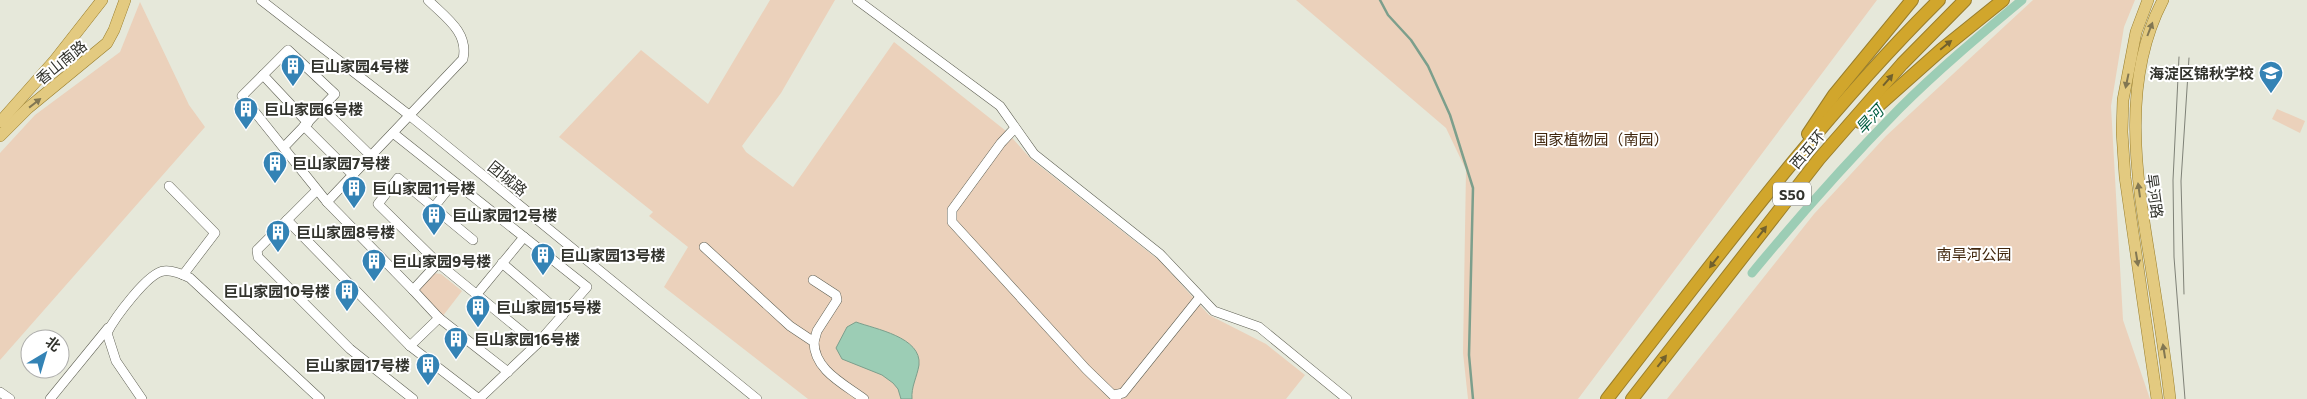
<svg xmlns="http://www.w3.org/2000/svg" width="2307" height="399" font-family="Commissioner,'Noto Sans SC',sans-serif">
<rect width="100%" height="100%" fill="#e6e8da"/>
<g fill="#ebd1bb">
<path d="M770 0H835L781 93 742 146 746 152 793 187 894 42 1006 131 1031 159 1160 261 1209 315 1266 344 1305 375 1286 399H808L664 287 688 247 649 216 653 212 559 137 641 50 708 104Z"/>
<path d="M1296 0H1877L1578 399H1468L1463 353 1466 170 1446 128Z"/>
<path d="M2033 0H2135L2124 27 2111 106 2123 320 2150 399H1667L1814 214 1886 136Z"/>
<path d="M140 2 189 105 205 127 0 360V153L35 115 120 52Z"/>
<path d="M2277 109 2305 121 2300 133 2272 119Z"/>
<path d="M433 273 441 274 462 291 442 317 416 294Z"/>
</g>
<path fill="#9ccdb5" stroke="#7c9f8c" d="M856 322C875 329 922 337 919 365 917 377 911 387 912 399H901L898 389 893 383 882 375 842 359 836 348 847 327Z"/>
<g fill="none" stroke-linecap="round" stroke-linejoin="round">
<path stroke="#7c9f8c" stroke-width="2.5" d="M1380 0 1388 15 1411 40 1428 66 1450 115 1473 188 1469 355 1473 399"/>
<path stroke="#9ccdb5" stroke-width="9" d="M1752 273C1799 216 1848 161 1899 109 1938 70 1980 35 2022 0"/>
<defs>
<g id="minor">
<path d="M261 0 409 115 757 399"/>
<path d="M428 0C445 17 469 32 463 59L327 202 413 290 438 263 378 204 398 178 473 240"/>
<path d="M857 0 1000 106 1034 154 1160 254 1214 311 1259 327 1347 399"/>
<path d="M263 75 308 123"/>
<path d="M322 108 371 156"/>
<path d="M304 126 353 175"/>
<path d="M1015 128 1001 143 952 210V222L1086 369 1117 399"/>
<path d="M393 133 524 237"/>
<path d="M284 147 335 94 288 50 242 96 327 202"/>
<path d="M169 186 215 233 183 275"/>
<path d="M317 190 257 250 258 257 350 349 413 399"/>
<path d="M434 207 454 182"/>
<path d="M287 220 410 346 479 399 537 344"/>
<path d="M704 247 790 326 814 342C814 370 844 384 864 399"/>
<path d="M438 263 537 344 587 287 524 237 477 294"/>
<path d="M502 263 563 315"/>
<path d="M813 280 836 295 837 300 817 331 814 342"/>
<path d="M413 290 439 318 508 372"/>
<path d="M410 346 439 318"/>
<path d="M0 392 10 399"/>
<path d="M1114 395 1123 393 1200 297"/>
<path d="M50 399 108 328"/>
<path d="M142 399 116 361 107 333C114 319 148 272 164 271 173 270 182 274 190 278L320 399"/>
</g>
<g id="major">
<path d="M2148 0 2136 32 2123 100 2122 132 2125 177 2157 399"/>
<path d="M2163 0C2121 80 2136 174 2150 260 2157 306 2165 352 2170 399"/>
<path d="M0 122 55 60 102 0"/>
<path d="M0 136 28 108 107 43 114 30 125 0"/>
</g>
<g id="highway">
<path d="M1860 122 1941 50 2003 0"/>
<path d="M1808 134 1834 95 1912 0"/>
<path d="M1607 399C1713 263 1816 122 1939 0"/>
<path d="M1632 399 1819 159 1902 64 1965 0"/>
</g>
</defs>
<use href="#minor" stroke="#5f6054" stroke-width="10"/>
<use href="#major" stroke="#997e2c" stroke-width="12"/>
<use href="#highway" stroke="#997e2c" stroke-width="14"/>
<use href="#minor" stroke="#fff" stroke-width="9"/>
<use href="#major" stroke="#e3ca80" stroke-width="11"/>
<use href="#highway" stroke="#d1a62c" stroke-width="12"/>
<g stroke="#7f8177" stroke-width="1">
<path d="M2179 57 2173 180 2174 257 2185 399"/>
<path d="M2184 294 2181 181 2189 58"/>
</g>
</g>
<defs><path id="oneway-solid" d="M-6-.8H1V-3.2L6.5 0L1 3.2V.8H-6Z" transform="scale(1.25)"/></defs>
<g fill="#827752">
<use href="#oneway-solid" transform="translate(2150 29) rotate(-69)"/>
<use href="#oneway-solid" transform="translate(2127 81) rotate(102)"/>
<use href="#oneway-solid" transform="translate(35 103) rotate(-38)"/>
<use href="#oneway-solid" transform="translate(2139 190) rotate(-98)"/>
<use href="#oneway-solid" transform="translate(2137 259) rotate(81)"/>
<use href="#oneway-solid" transform="translate(2164 351) rotate(-99)"/>
</g>
<g fill="#72612d">
<use href="#oneway-solid" transform="translate(1946 45) rotate(-39)"/>
<use href="#oneway-solid" transform="translate(1888 80) rotate(-49)"/>
<use href="#oneway-solid" transform="translate(1762 232) rotate(-52)"/>
<use href="#oneway-solid" transform="translate(1714 262) rotate(128)"/>
<use href="#oneway-solid" transform="translate(1662 361) rotate(-52)"/>
</g>
<defs>
<symbol id="building-pin" viewBox="-11 -11 22 30"><path d="M0 17L-7.5 6A9.5 9.5 0 1 1 7.5 6Z" fill="#3483b5" stroke="#fff"/><path d="M-4-6H4V6H1V3H-1V6H-4ZM-2.5-4.3h1.7v1.8h-1.7ZM.8-4.3h1.7v1.8H.8ZM-2.5-1h1.7V.8h-1.7ZM.8-1h1.7V.8H.8Z" fill="#fff"/></symbol>
<symbol id="school-pin" viewBox="-11 -11 22 30"><path d="M0 17L-7.5 6A9.5 9.5 0 1 1 7.5 6Z" fill="#3483b5" stroke="#fff"/><path d="M0-5L7-2L0 1L-7-2ZM-4 1L0 2.5L4 1V4Q0 6-4 4Z" fill="#fff"/></symbol>
</defs>
<g fill-rule="evenodd">
<use href="#building-pin" x="279" y="52" width="28" height="38"/>
<use href="#school-pin" x="2257" y="59" width="28" height="38"/>
<use href="#building-pin" x="232" y="95" width="28" height="38"/>
<use href="#building-pin" x="261" y="149" width="28" height="38"/>
<use href="#building-pin" x="340" y="174" width="28" height="38"/>
<use href="#building-pin" x="420" y="201" width="28" height="38"/>
<use href="#building-pin" x="264" y="218" width="28" height="38"/>
<use href="#building-pin" x="529" y="241" width="28" height="38"/>
<use href="#building-pin" x="360" y="247" width="28" height="38"/>
<use href="#building-pin" x="333" y="277" width="28" height="38"/>
<use href="#building-pin" x="464" y="293" width="28" height="38"/>
<use href="#building-pin" x="442" y="325" width="28" height="38"/>
<use href="#building-pin" x="414" y="351" width="28" height="38"/>
</g>
<g text-anchor="middle" dominant-baseline="central" stroke-width="4" stroke-linejoin="round" paint-order="stroke">
<rect fill="#fff" stroke="#70706c" stroke-width="1" x="1773" y="182.5" width="38" height="23" rx="4"/>
<g font-size="14" font-weight="bold" fill="#32332d">
<text x="1792" y="194">S50</text>
</g>
<g font-size="15" fill="#32332d" stroke="#fff">
<text transform="translate(61 62) rotate(-39)">香山南路</text>
<text transform="translate(1807 149) rotate(-50)">西五环</text>
<text transform="translate(508 178) rotate(39)">团城路</text>
<text transform="translate(2155 196) rotate(82)">旱河路</text>
</g>
<g font-size="15" font-weight="bold" fill="#32332d" stroke="#fff" text-anchor="start">
<text x="310" y="66">巨山家园4号楼</text>
<text x="2254" y="73" text-anchor="end">海淀区锦秋学校</text>
<text x="264" y="109">巨山家园6号楼</text>
<text x="292" y="163">巨山家园7号楼</text>
<text x="372" y="188">巨山家园11号楼</text>
<text x="452" y="215">巨山家园12号楼</text>
<text x="296" y="232">巨山家园8号楼</text>
<text x="560" y="255">巨山家园13号楼</text>
<text x="392" y="261">巨山家园9号楼</text>
<text x="330" y="291" text-anchor="end">巨山家园10号楼</text>
<text x="496" y="307">巨山家园15号楼</text>
<text x="474" y="339">巨山家园16号楼</text>
<text x="410" y="365" text-anchor="end">巨山家园17号楼</text>
</g>
<g font-size="15" fill="#40260d" stroke="#fff">
<text x="1601" y="139">国家植物园（南园）</text>
<text x="1974" y="254">南旱河公园</text>
</g>
<g font-size="16" font-style="italic" fill="#005c3f" stroke="#fff">
<text transform="translate(1869 119) rotate(-47)">旱河</text>
</g>
</g>
<g transform="translate(45 354) rotate(38)"><circle r="24" fill="#ffffff" stroke="#adadab"/>
<path d="M0-4L9 19L0 12L-9 19Z" fill="#3483b5"/>
<text y="-8" font-size="14" font-weight="bold" text-anchor="middle" fill="#32332d">北</text>
</g>
</svg>
